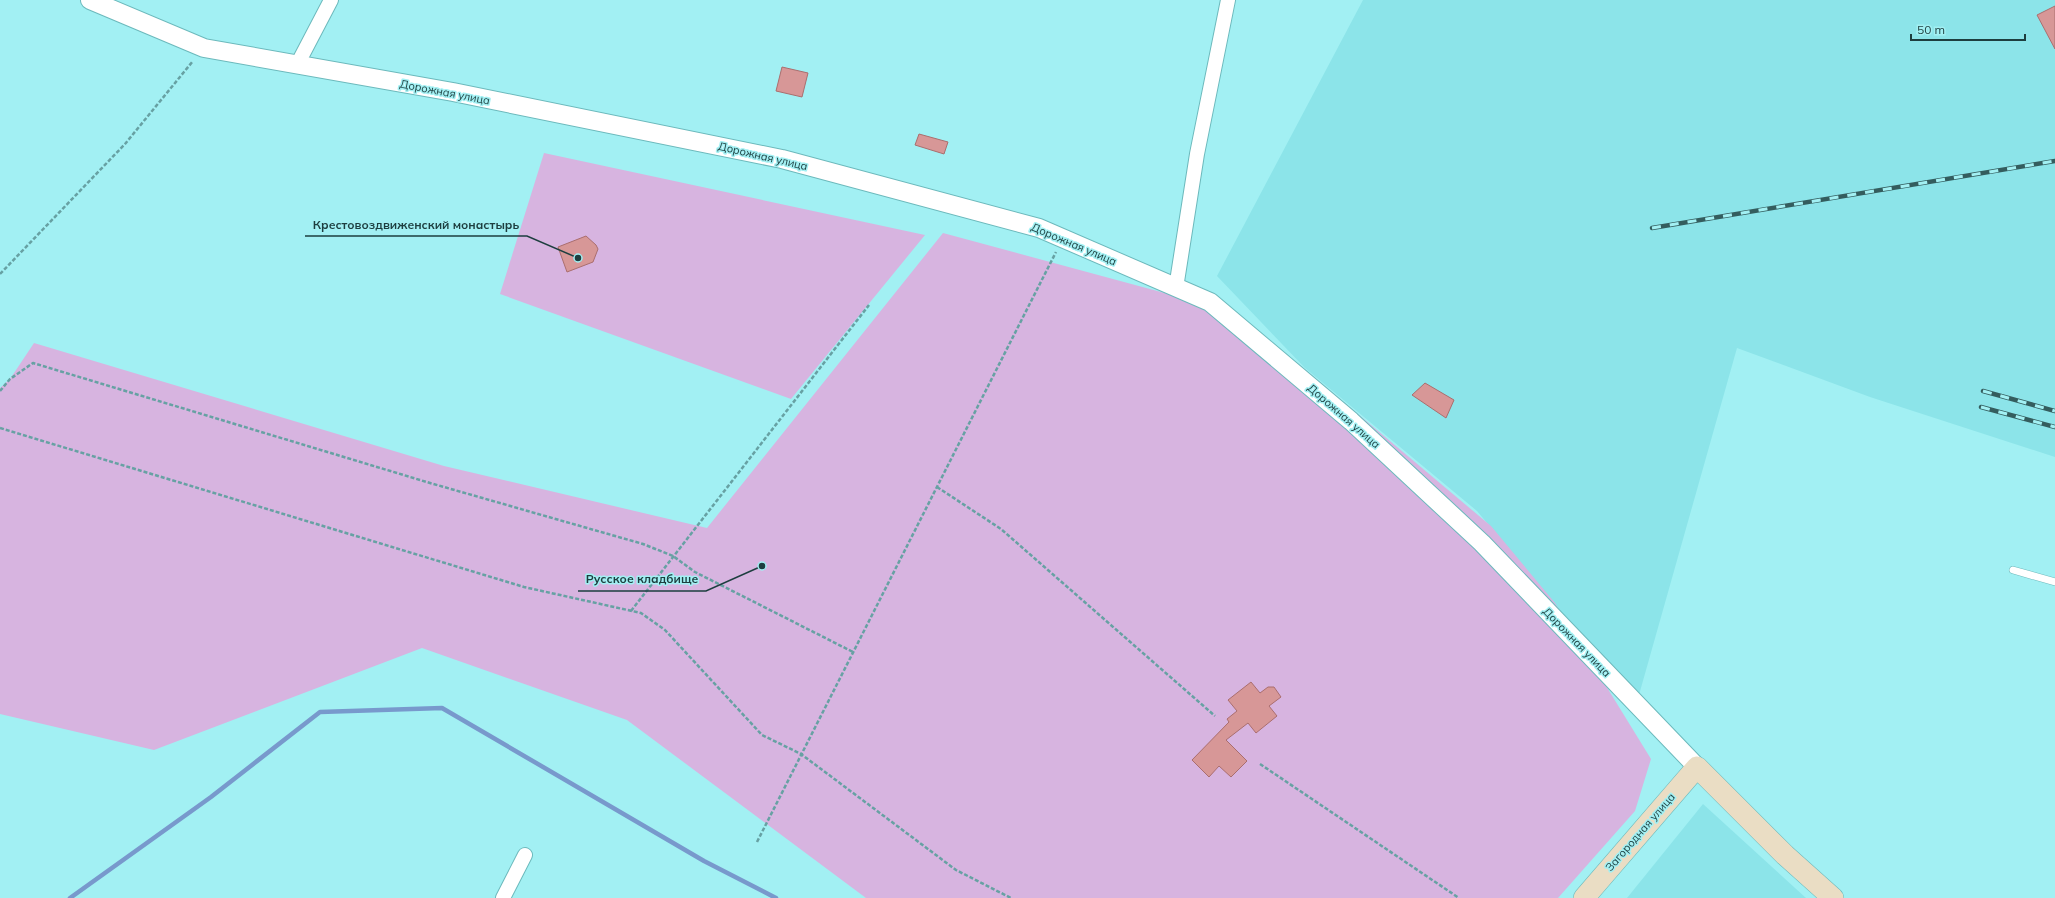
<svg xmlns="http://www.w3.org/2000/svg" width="2055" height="898" font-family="Mulish,sans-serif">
<rect width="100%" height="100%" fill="#a2f0f3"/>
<g fill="#8ce4e9">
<path d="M1363 0H2055V457L1870 397 1737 348 1637 702 1477 511 1305 368 1217 276Z"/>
<path d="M1703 804 1806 898H1627Z"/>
</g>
<g fill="#d7b4e0">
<path d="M544 153 925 235 791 399 500 294Z"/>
<path d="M943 233 1209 305 1296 362 1491 526 1555 603 1651 759 1635 811 1558 898H866L627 720 422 648 154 750 0 714V388L10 379 34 343 444 466 707 528Z"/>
</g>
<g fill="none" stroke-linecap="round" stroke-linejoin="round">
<path stroke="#7899cc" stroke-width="4.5" d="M70 898 211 797 320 712 442 708 704 861 776 898"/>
</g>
<g fill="#d79797" stroke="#aa6e6e">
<path d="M2055 6V49L2037 15Z"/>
<path d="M782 67 808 73 802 97 776 91Z"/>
<path d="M919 134 948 142 944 154 915 145Z"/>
<path d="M586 236 596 245 598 249 593 262 567 272 558 247Z"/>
<path d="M1425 383 1454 400 1446 418 1412 395Z"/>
<path d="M1251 682 1260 693 1268 687H1274L1281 697 1269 706 1277 716 1256 733 1248 723 1226 740 1247 761 1231 777 1219 766 1209 777 1192 760 1229 722 1227 719 1237 711 1228 700Z"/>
</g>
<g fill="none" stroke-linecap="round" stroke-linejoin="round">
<defs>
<path id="service" d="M2013 570 2055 582"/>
<g id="minor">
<path d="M297 65 331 0"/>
<path d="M1176 288 1197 154 1228 0"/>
<path d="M503 898 525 855"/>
</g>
<path id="tertiary" d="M90 0 204 48 453 92 782 159 1039 228 1210 302 1351 421 1482 543 1697 767"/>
<path id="secondary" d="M1584 898 1697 767 1785 855 1833 898"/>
</defs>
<use href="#service" stroke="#6cb9bc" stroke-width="8"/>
<use href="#minor" stroke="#6cb9bc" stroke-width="16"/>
<use href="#tertiary" stroke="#6cb9bc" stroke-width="20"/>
<use href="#secondary" stroke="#6cb9bc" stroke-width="22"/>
<g stroke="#67a1a3" stroke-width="2.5" stroke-dasharray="4 2" stroke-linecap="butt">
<path d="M0 274 125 144 193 61"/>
<path d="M0 391 10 379 33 363 430 483 643 544 673 556 695 572 853 652"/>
<path d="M0 428 524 587 641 613 665 630 762 735 801 754 956 870 1011 898"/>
<path d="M937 487 1001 529 1215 716"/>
<path d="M631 611 869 305"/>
<path d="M1260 764 1459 898"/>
<path d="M757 842 1056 252"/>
</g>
<use href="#service" stroke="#fff" stroke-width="7"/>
<use href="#minor" stroke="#fff" stroke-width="14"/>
<use href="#tertiary" stroke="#fff" stroke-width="18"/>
<use href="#secondary" stroke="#eaddc4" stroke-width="21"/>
<defs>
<g id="rail">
<path d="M1652 228 2055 161"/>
<path d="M1983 391 2055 411"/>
<path d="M1981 407 2055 427"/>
</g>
</defs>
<use href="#rail" stroke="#345d5e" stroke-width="4.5"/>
<use href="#rail" stroke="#a2f0f3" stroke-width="3" stroke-dasharray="9" stroke-linecap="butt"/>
</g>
<g text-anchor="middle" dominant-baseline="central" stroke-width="3" stroke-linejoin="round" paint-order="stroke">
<g font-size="11" fill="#1d3e3f" stroke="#a2f0f3">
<text transform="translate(445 92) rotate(11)">Дорожная улица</text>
<text transform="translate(763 156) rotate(13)">Дорожная улица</text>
<text transform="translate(1074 244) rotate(23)">Дорожная улица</text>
<text transform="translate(1344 416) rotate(41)">Дорожная улица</text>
<text transform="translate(1577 642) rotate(46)">Дорожная улица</text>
<text transform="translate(1640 832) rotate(-49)">Загородная улица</text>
</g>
</g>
<path fill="none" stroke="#1d3e3f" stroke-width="1.5" d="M578 258L527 236H305M762 566L706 591H578"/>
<g fill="#1d3e3f" stroke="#a2f0f3" stroke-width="1.5">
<circle cx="578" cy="258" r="4"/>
<circle cx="762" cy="566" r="4"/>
</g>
<g font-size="12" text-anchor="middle" font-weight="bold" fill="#1d3e3f" stroke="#a2f0f3" stroke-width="3" stroke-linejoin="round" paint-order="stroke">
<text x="416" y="229">Крестовоздвиженский монастырь</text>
<text x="642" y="583">Русское кладбище</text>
</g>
<path d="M1911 34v6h114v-6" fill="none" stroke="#1d3e3f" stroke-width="2"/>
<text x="1917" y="34" font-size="12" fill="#1d3e3f" stroke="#a2f0f3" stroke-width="3" paint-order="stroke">50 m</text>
</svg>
